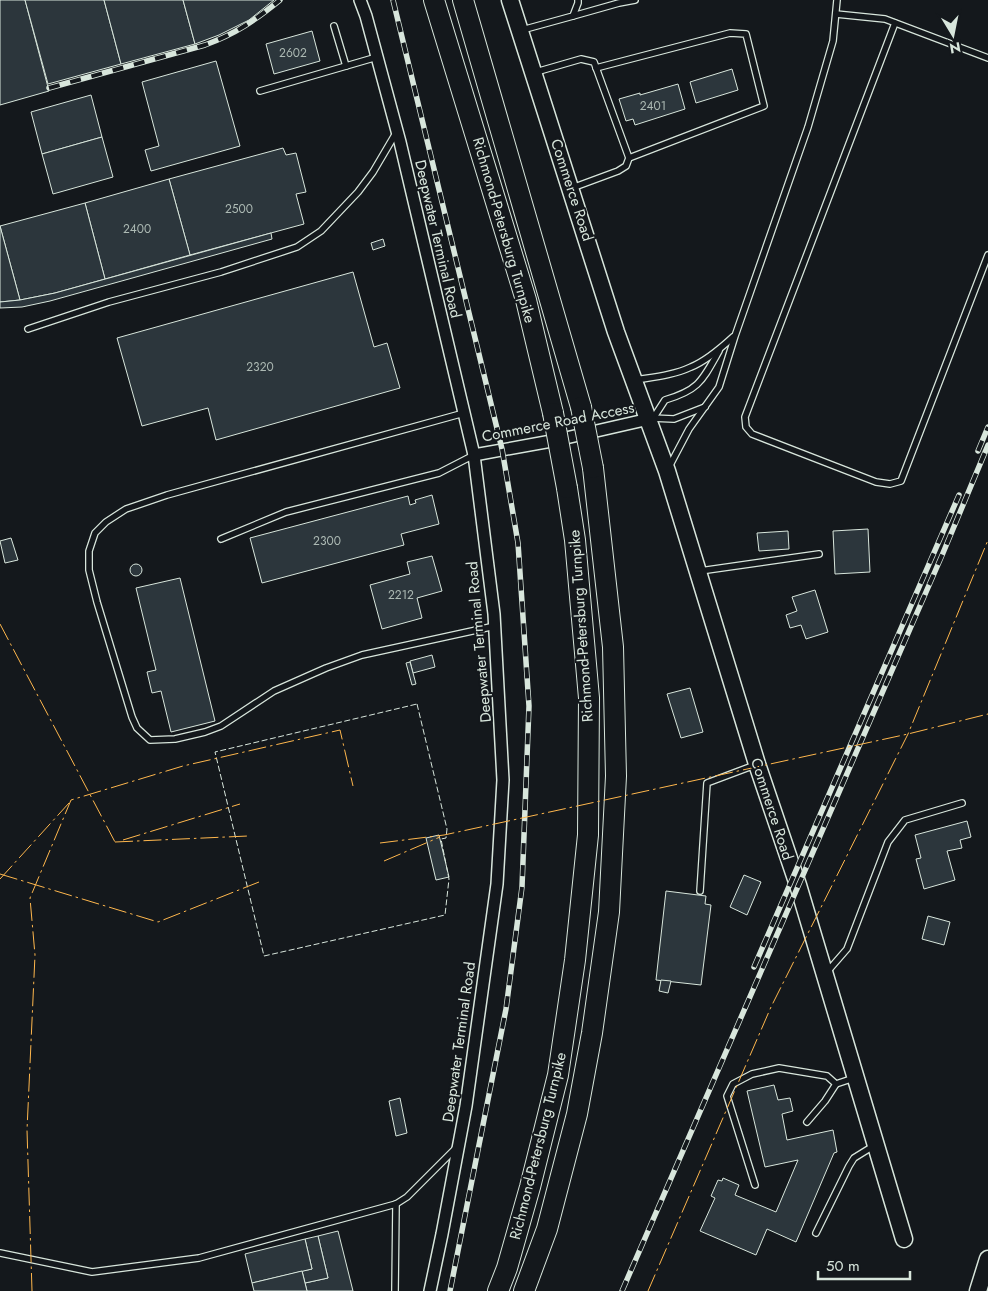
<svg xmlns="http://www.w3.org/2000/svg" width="988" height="1291" font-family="Jost,sans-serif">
<rect width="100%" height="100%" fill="#14181c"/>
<g fill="#2c363c" stroke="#d8e6dc">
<path d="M0 0H25L49 91 0 105Z"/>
<path d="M25 0H104L121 64 48 84Z"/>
<path d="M104 0H183L195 44 121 64Z"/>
<path d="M183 0H274L249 20 219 35 195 44Z"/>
<path d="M312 31 320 61 274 74 266 44Z"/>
<path d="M216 61 240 146 151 171 145 150 159 146 142 82Z"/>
<path d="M732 69 738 90 696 103 690 82Z"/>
<path d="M678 84 685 109 635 125 633 119 626 121 619 99 640 93V95Z"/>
<path d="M91 95 102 137 42 154 31 112Z"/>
<path d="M102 137 113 177 53 194 42 154Z"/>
<path d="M283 148 286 155 296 153 306 192 296 194 304 224 190 255 169 179Z"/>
<path d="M169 179 190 255 105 279 85 203Z"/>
<path d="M85 203 105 279 55 293 20 300 0 226Z"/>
<path d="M0 226 20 300 0 302Z"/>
<path d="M271 233 272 239 50 301 22 307 0 308V302L20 300 55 293Z"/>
<path d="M383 239 385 246 373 250 371 243Z"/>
<path d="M353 272 374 347 387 343 400 388 216 440 208 408 142 426 117 338Z"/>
<path d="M432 495 439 524 401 534 404 545 262 583 250 538 408 496 410 505 416 503 415 500Z"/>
<path d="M868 529 870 572 835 574 833 531Z"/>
<path d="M788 531 789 549 759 551 757 533Z"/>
<path d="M11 538 18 560 5 563 0 541Z"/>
<path d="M432 556 442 591 417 598 422 618 382 629 370 585 410 574 407 562Z"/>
<circle cx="136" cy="570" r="6"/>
<path d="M180 578 215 721 171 732 161 691 152 693 147 672 156 670 136 588Z"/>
<path d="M815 590 828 632 806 639 801 625 790 628 786 615 797 611 792 597Z"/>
<path d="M432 655 435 667 413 673 410 661Z"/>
<path d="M410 662 416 684 412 685 406 663Z"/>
<path d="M690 688 703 732 681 738 667 694Z"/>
<path d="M967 821 971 837 960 840 962 848 947 851 955 880 924 889 916 859 921 858 915 835Z"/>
<path d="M439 835 449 877 436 880 426 838Z"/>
<path d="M744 875 761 882 747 915 730 907Z"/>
<path d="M666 891 706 896 705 904 711 905 701 985 656 980Z"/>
<path d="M928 916 950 922 944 945 922 939Z"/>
<path d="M661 980 671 981 668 993 659 991Z"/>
<path d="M774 1085 778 1100 790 1098 793 1111 782 1114 787 1140 833 1130 837 1152 834 1153 796 1242 767 1229 756 1255 700 1231 715 1198 711 1196 718 1180 722 1181 723 1178 739 1185 735 1195 776 1212 798 1160 765 1167 747 1091Z"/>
<path d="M400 1098 407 1133 396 1136 389 1101Z"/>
<path d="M338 1231 353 1291H307L305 1283 328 1278 318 1236Z"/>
<path d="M318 1236 328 1278 305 1283 302 1271 312 1269 305 1239Z"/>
<path d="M305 1239 312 1269 252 1283 245 1254Z"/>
<path d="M302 1271 307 1291H254L252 1283Z"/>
</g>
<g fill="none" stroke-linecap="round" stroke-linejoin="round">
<defs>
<g id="lane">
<path d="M836 14 885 19 988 58"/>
<path d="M573 16 619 3 635 0"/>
<path d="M895 23 745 417 746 427 752 434 876 482 890 484 901 481 988 255"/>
<path d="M334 26 346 66"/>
<path d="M522 30 573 16 578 3V0"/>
<path d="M596 68 730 33 746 34 764 106 629 158"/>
<path d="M536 72 581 59 594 62 629 158 626 166 618 171 572 188"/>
<path d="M260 91 377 57"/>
<path d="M28 329 109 302 221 272 297 247 321 231 358 192 373 172 396 133"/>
<path d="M636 380C654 377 674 375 691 367 706 361 721 348 733 337"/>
<path d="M464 413 167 495 126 509 106 522 95 533 89 551V570L97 602 132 717 137 728 150 740 175 739 205 732 221 726 274 691 326 668 362 655 495 626"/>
<path d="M654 417 665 400C699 390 702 381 719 351"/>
<path d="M651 418 674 419 705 407"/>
<path d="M669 467 689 429 719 387 735 336 808 127 833 41 837 0"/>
<path d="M221 539 286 512 439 473 474 455"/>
<path d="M700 571 819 554"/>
<path d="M700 891 707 783 755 765"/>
<path d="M827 972 847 949 888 842 905 820 962 803"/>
<path d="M807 1122 825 1101 836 1084"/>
<path d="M755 1185 727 1096 733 1084 752 1074 779 1068 827 1076 836 1084 854 1078"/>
<path d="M816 1233 849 1166 854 1158 875 1145"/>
<path d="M0 1253 92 1272 199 1258 396 1204 407 1197 457 1147"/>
<path d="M395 1291 396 1204"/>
</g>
<g id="street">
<path d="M360 0 366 16 400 142 474 455 494 614 503 780 497 884 466 1106 442 1234 430 1291"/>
<path d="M474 455 557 440 649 419"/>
</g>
<g id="secondary">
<path d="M510 0 616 332 667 471 757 764 798 885 904 1239"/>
<path d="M978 1291 988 1259"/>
</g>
<g id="highway">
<path d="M434 0 526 300 553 413"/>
<path d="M463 0 581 407"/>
<path d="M498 1291 507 1268 530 1187 558 1075 575 960 588 835 589 698 575 540 567 488"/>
<path d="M524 1291 547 1229 577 1114 592 1033 609 912 616 776 613 647 593 468"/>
</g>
</defs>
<use href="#lane" stroke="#d8e6dc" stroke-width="8"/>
<use href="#street" stroke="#d8e6dc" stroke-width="14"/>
<use href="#secondary" stroke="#d8e6dc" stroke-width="19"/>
<use href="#highway" stroke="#d8e6dc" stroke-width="22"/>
<use href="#lane" stroke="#14181c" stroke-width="5.5"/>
<use href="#street" stroke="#14181c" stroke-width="11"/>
<use href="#secondary" stroke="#14181c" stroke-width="16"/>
<use href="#highway" stroke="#14181c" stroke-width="20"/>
<defs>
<g id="rail">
<path d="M393 0 502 449 518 543 529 706 522 887 506 1009 450 1291"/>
<path d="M49 88 205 45C237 33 254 21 280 0"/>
<path d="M978 451 988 427"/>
<path d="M754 967 959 495"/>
<path d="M622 1291 943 553 988 445"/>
</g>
</defs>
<use href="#rail" stroke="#d8e6dc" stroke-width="5.5"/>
<use href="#rail" stroke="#14181c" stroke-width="4" stroke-dasharray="11" stroke-linecap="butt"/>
<defs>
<g id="highway-bridge">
<path d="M581 407 593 468"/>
<path d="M553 413 567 488"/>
</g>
</defs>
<use href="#highway-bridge" stroke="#d8e6dc" stroke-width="22" stroke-linecap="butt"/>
<use href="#highway-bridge" stroke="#14181c" stroke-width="20"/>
<path stroke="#d8e6dc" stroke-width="1" stroke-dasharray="6 2.5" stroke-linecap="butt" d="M417 704 447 829 446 838 441 839 449 879 445 915 264 956 215 752Z"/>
<g stroke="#ffb74d" stroke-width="1" stroke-dasharray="18 4 2.5 4" stroke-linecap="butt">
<path d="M0 624 115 842"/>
<path d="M123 840 240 804"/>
<path d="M115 842 248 836"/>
<path d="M380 843 444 835 908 734 988 714"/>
<path d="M384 861 440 837"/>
<path d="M0 874 158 922 259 882"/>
<path d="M0 879 69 803"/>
<path d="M32 1291 27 1130 35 955 30 898 71 800 183 766 340 730 353 786"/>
<path d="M648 1291 771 1007 908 734 988 540"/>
</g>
</g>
<g text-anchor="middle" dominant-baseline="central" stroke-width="4" stroke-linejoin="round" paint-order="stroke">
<g font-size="12" fill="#adbab4">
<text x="293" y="53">2602</text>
<text x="653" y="106">2401</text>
<text x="239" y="209">2500</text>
<text x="137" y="229">2400</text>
<text x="260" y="367">2320</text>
<text x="327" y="541">2300</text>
<text x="401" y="595">2212</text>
</g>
<g font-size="15" fill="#d8e6dc" stroke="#14181c">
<text transform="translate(572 190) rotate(72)">Commerce Road</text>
<text transform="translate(504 230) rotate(74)">Richmond-Petersburg Turnpike</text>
<text transform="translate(438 239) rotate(77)">Deepwater Terminal Road</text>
<text transform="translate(558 422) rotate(-11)">Commerce Road Access</text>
<text transform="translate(581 626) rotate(-94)">Richmond-Petersburg Turnpike</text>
<text transform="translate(479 642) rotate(-95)">Deepwater Terminal Road</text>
<text transform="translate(772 809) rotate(72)">Commerce Road</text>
<text transform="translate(459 1042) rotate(-82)">Deepwater Terminal Road</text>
<text transform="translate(538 1146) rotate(-76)">Richmond-Petersburg Turnpike</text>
</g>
</g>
<g transform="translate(953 35) rotate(170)" stroke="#14181c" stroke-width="4" paint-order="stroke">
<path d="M0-4L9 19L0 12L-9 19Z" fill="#d8e6dc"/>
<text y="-8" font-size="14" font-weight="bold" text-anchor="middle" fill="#d8e6dc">N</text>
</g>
<path d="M818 1271v8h92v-8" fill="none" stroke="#d8e6dc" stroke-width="2.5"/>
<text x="826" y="1271" font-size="15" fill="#d8e6dc" stroke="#14181c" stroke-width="4" paint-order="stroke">50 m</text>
</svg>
